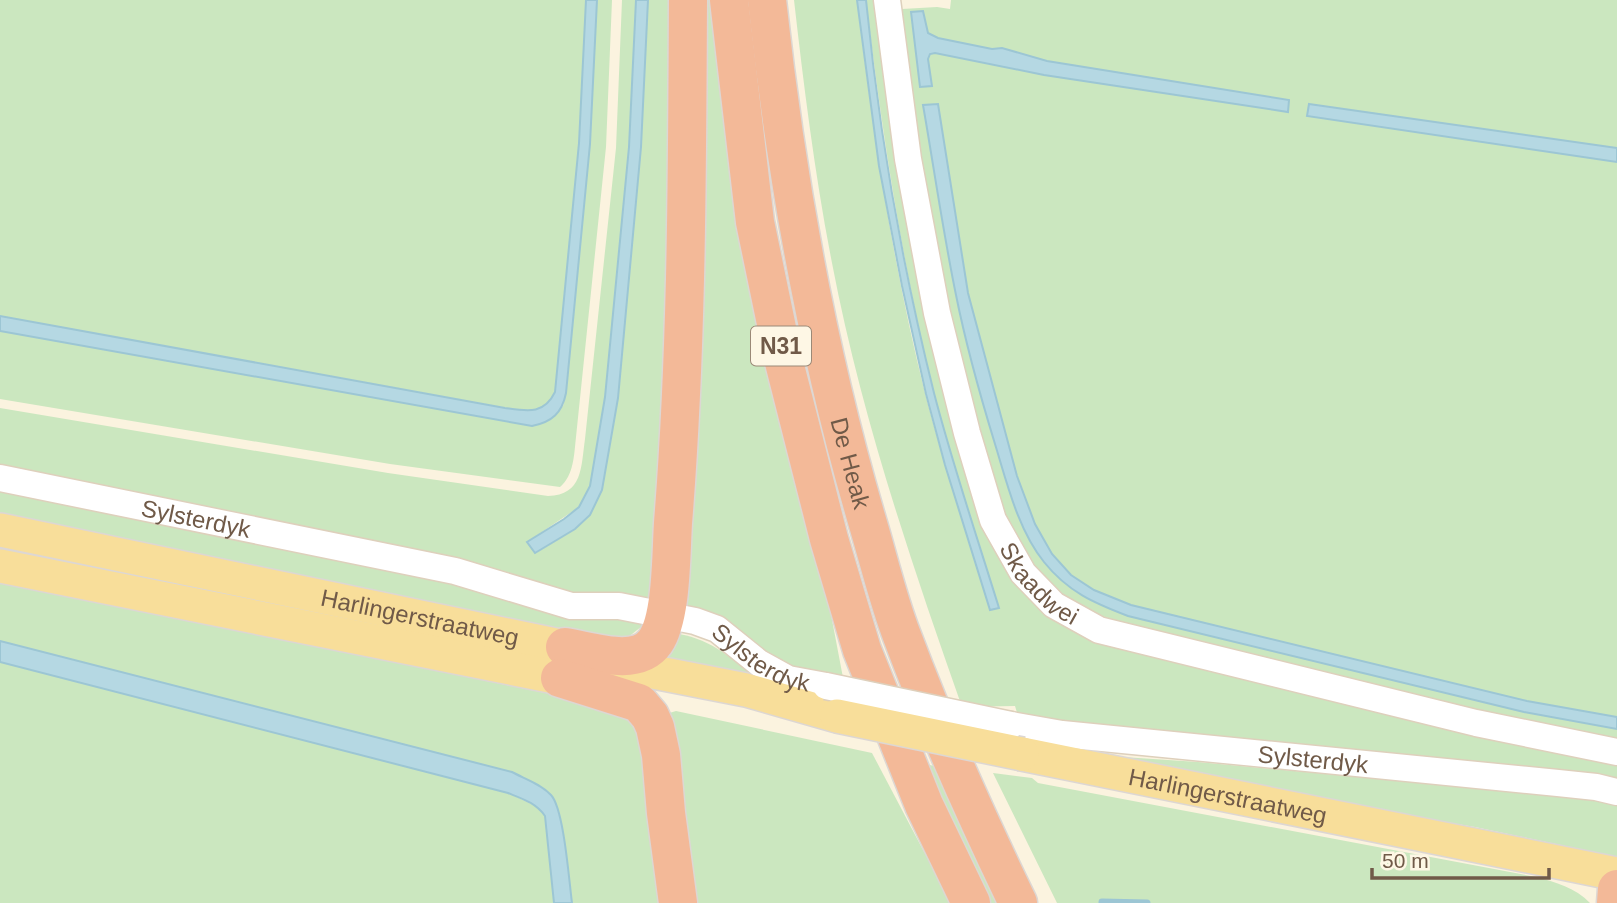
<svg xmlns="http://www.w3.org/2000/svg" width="1617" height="903" font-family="Helvetica,sans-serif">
<rect width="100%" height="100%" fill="#fbf3df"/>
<g fill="#cbe7bf" fill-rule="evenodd">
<path d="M0 0H586L579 143 555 392C550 404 543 410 530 412L0 316Z"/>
<path d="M597 0H612L606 147 576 437C574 455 574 475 560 487L390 464 0 399V331L532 426 540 424 563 406 566 393 590 144Z"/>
<path d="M622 0H636L629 146 605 397 590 486 579 507 527 542 536 553 575 529 602 490 618 398 641 147 648 0H681L655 603 572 597 0 471V408L388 473 548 496C583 495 581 467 585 439L616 148Z"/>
<path d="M697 0H711L722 108 742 245 829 604 844 683H818L675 608Z"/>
<path d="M794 0H857C873 133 893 267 926 397 945 469 968 539 990 610L999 607C976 536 952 465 934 393 902 264 882 132 866 0H876L922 294 1035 602 1617 764V784L1018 716 1015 706 962 707C911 562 861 415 832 263 815 176 804 88 794 0Z"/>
<path d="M951 0H1617V148L1310 104 1308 116 1617 162V717L1527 701 1131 605 1094 590 1071 575 1052 554 1035 524 1017 476 968 293 938 104 978 386 1006 480 1024 529 1043 561 1128 616 1524 712 1617 729V743C1479 711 1341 681 1204 643 1158 631 1090 621 1054 589 1011 550 997 494 981 441 939 301 920 156 900 12L902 9 937 7 950 9ZM923 11 928 33 938 38 992 49 1002 48 1047 61 1289 100 1288 112 1044 75 935 53 930 54 928 59 932 86 912 12Z"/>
<path d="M0 487 453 579 594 615 646 623 627 638 607 641 0 518Z"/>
<path d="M0 581 609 706 641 729 673 903H572L561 820 512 772 0 641Z"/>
<path d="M673 633C707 637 730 656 755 678L646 667Z"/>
<path d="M0 662 508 793 538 807 545 816 554 903H0Z"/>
<path d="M676 711 872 753 951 903H685L666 714Z"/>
<path d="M1093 755 1198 762 1617 801V857L1475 827 1163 774Z"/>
<path d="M925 764 939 767 1003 903H987Z"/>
<path d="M993 773 1032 778 1038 783 1536 877C1555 882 1576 888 1590 903H1057Z"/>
</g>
<g fill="#b5d8e3" stroke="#9cc6d4" stroke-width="2">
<path d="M586 0H597L590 144 566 393C562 413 552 422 532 426L0 331V316L505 408C527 411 544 415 555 392L579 143Z"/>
<path d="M636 0H648L641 147 618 398 602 490 590 515 575 529 535 553 527 542 564 519 579 507 590 486 605 397 629 147Z"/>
<path d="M857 0H866C879 132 902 265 934 393 953 466 977 537 999 608L990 610 945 465 926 394 902 286 879 166Z"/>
<path d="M923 11 928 33 938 38 992 49 1002 48 1047 61 1289 100 1288 112 1044 75 935 53 930 54 928 59 932 86 920 87 911 12Z"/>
<path d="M938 104 968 293 1017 476 1035 524 1052 554 1071 575 1094 590 1131 605 1527 701 1617 717V729L1524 712 1128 616C1094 603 1068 592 1044 562 1018 530 1007 483 995 444 980 395 966 345 956 295 943 232 934 168 923 105Z"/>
<path d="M1309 104 1617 148V162L1307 116Z"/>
<path d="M0 641 512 772C525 779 541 784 551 795 564 809 569 881 572 903H554L545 816C536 803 523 799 508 793L0 662Z"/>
</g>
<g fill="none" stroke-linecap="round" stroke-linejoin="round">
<path stroke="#9cc6d4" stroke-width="7" d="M1102 902 1147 903"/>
<defs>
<g id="minor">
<path id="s1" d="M887 0 908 159 937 313 967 433 993 520 1023 573 1054 605 1099 630 1476 723 1617 752"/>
<path id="s2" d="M0 478 455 571 571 606H619L695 621 717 629 759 663 788 679 826 686"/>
<path id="s3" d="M1011 725 1062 734 1558 783 1596 787 1617 792"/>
</g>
<g id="major">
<path id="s4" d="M0 530 565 647 633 668 746 690 837 716"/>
<path d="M0 566 560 678 586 681"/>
<path id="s5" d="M1022 754 1617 874"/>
</g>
<g id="highway">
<path d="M729 0 755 222 784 362 829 539 862 650 924 805 971 903"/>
<path id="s6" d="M767 0C786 178 817 352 868 524 879 561 888 600 902 636 936 727 976 816 1018 903"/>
<path d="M565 647C591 651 637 668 655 642 672 618 671 554 673 523 687 349 687 175 688 0"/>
<path d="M560 678 639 703 650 716 655 727 661 755 666 813 678 903"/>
<path d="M1616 903 1617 889"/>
</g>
</defs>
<use href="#minor" stroke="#ded0bc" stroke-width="29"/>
<use href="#major" stroke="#ddd7d3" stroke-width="36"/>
<use href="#highway" stroke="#ddd7d3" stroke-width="41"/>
<use href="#minor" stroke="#fff" stroke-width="26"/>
<use href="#major" stroke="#f8de9a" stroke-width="33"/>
<use href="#highway" stroke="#f3b998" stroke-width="38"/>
<defs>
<path id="minor-bridge" d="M826 686 1011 725"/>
<path id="major-bridge" d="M837 716 1022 754"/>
</defs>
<use href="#minor-bridge" stroke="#ded0bc" stroke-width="29" stroke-linecap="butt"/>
<use href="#major-bridge" stroke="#ddd7d3" stroke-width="36" stroke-linecap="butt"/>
<use href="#minor-bridge" stroke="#fff" stroke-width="26"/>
<use href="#major-bridge" stroke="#f8de9a" stroke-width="33"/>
</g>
<g text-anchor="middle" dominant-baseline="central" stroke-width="7" stroke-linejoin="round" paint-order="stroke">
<rect fill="#fef7e5" stroke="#9b8977" stroke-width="2" x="751" y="326.5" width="60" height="39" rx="5"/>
<g font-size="23" font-weight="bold" fill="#705a48">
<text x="781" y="346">N31</text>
</g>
<g font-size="24" fill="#705a48" stroke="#fef7e5">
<text stroke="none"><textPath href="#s6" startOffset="471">De Heak</textPath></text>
<text stroke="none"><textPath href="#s2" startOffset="200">Sylsterdyk</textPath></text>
<text stroke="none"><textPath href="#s1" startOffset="611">Skaadwei</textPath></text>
<text stroke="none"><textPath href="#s4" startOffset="429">Harlingerstraatweg</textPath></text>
<text stroke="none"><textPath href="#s2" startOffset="788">Sylsterdyk</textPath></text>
<text stroke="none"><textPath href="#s3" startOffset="304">Sylsterdyk</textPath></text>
<text stroke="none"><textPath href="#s5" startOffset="210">Harlingerstraatweg</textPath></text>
</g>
</g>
<path d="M1372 868v10h177v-10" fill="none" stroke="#705a48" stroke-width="3.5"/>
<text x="1382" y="868" font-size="21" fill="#705a48" stroke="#fef7e5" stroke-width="5" paint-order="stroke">50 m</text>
</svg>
